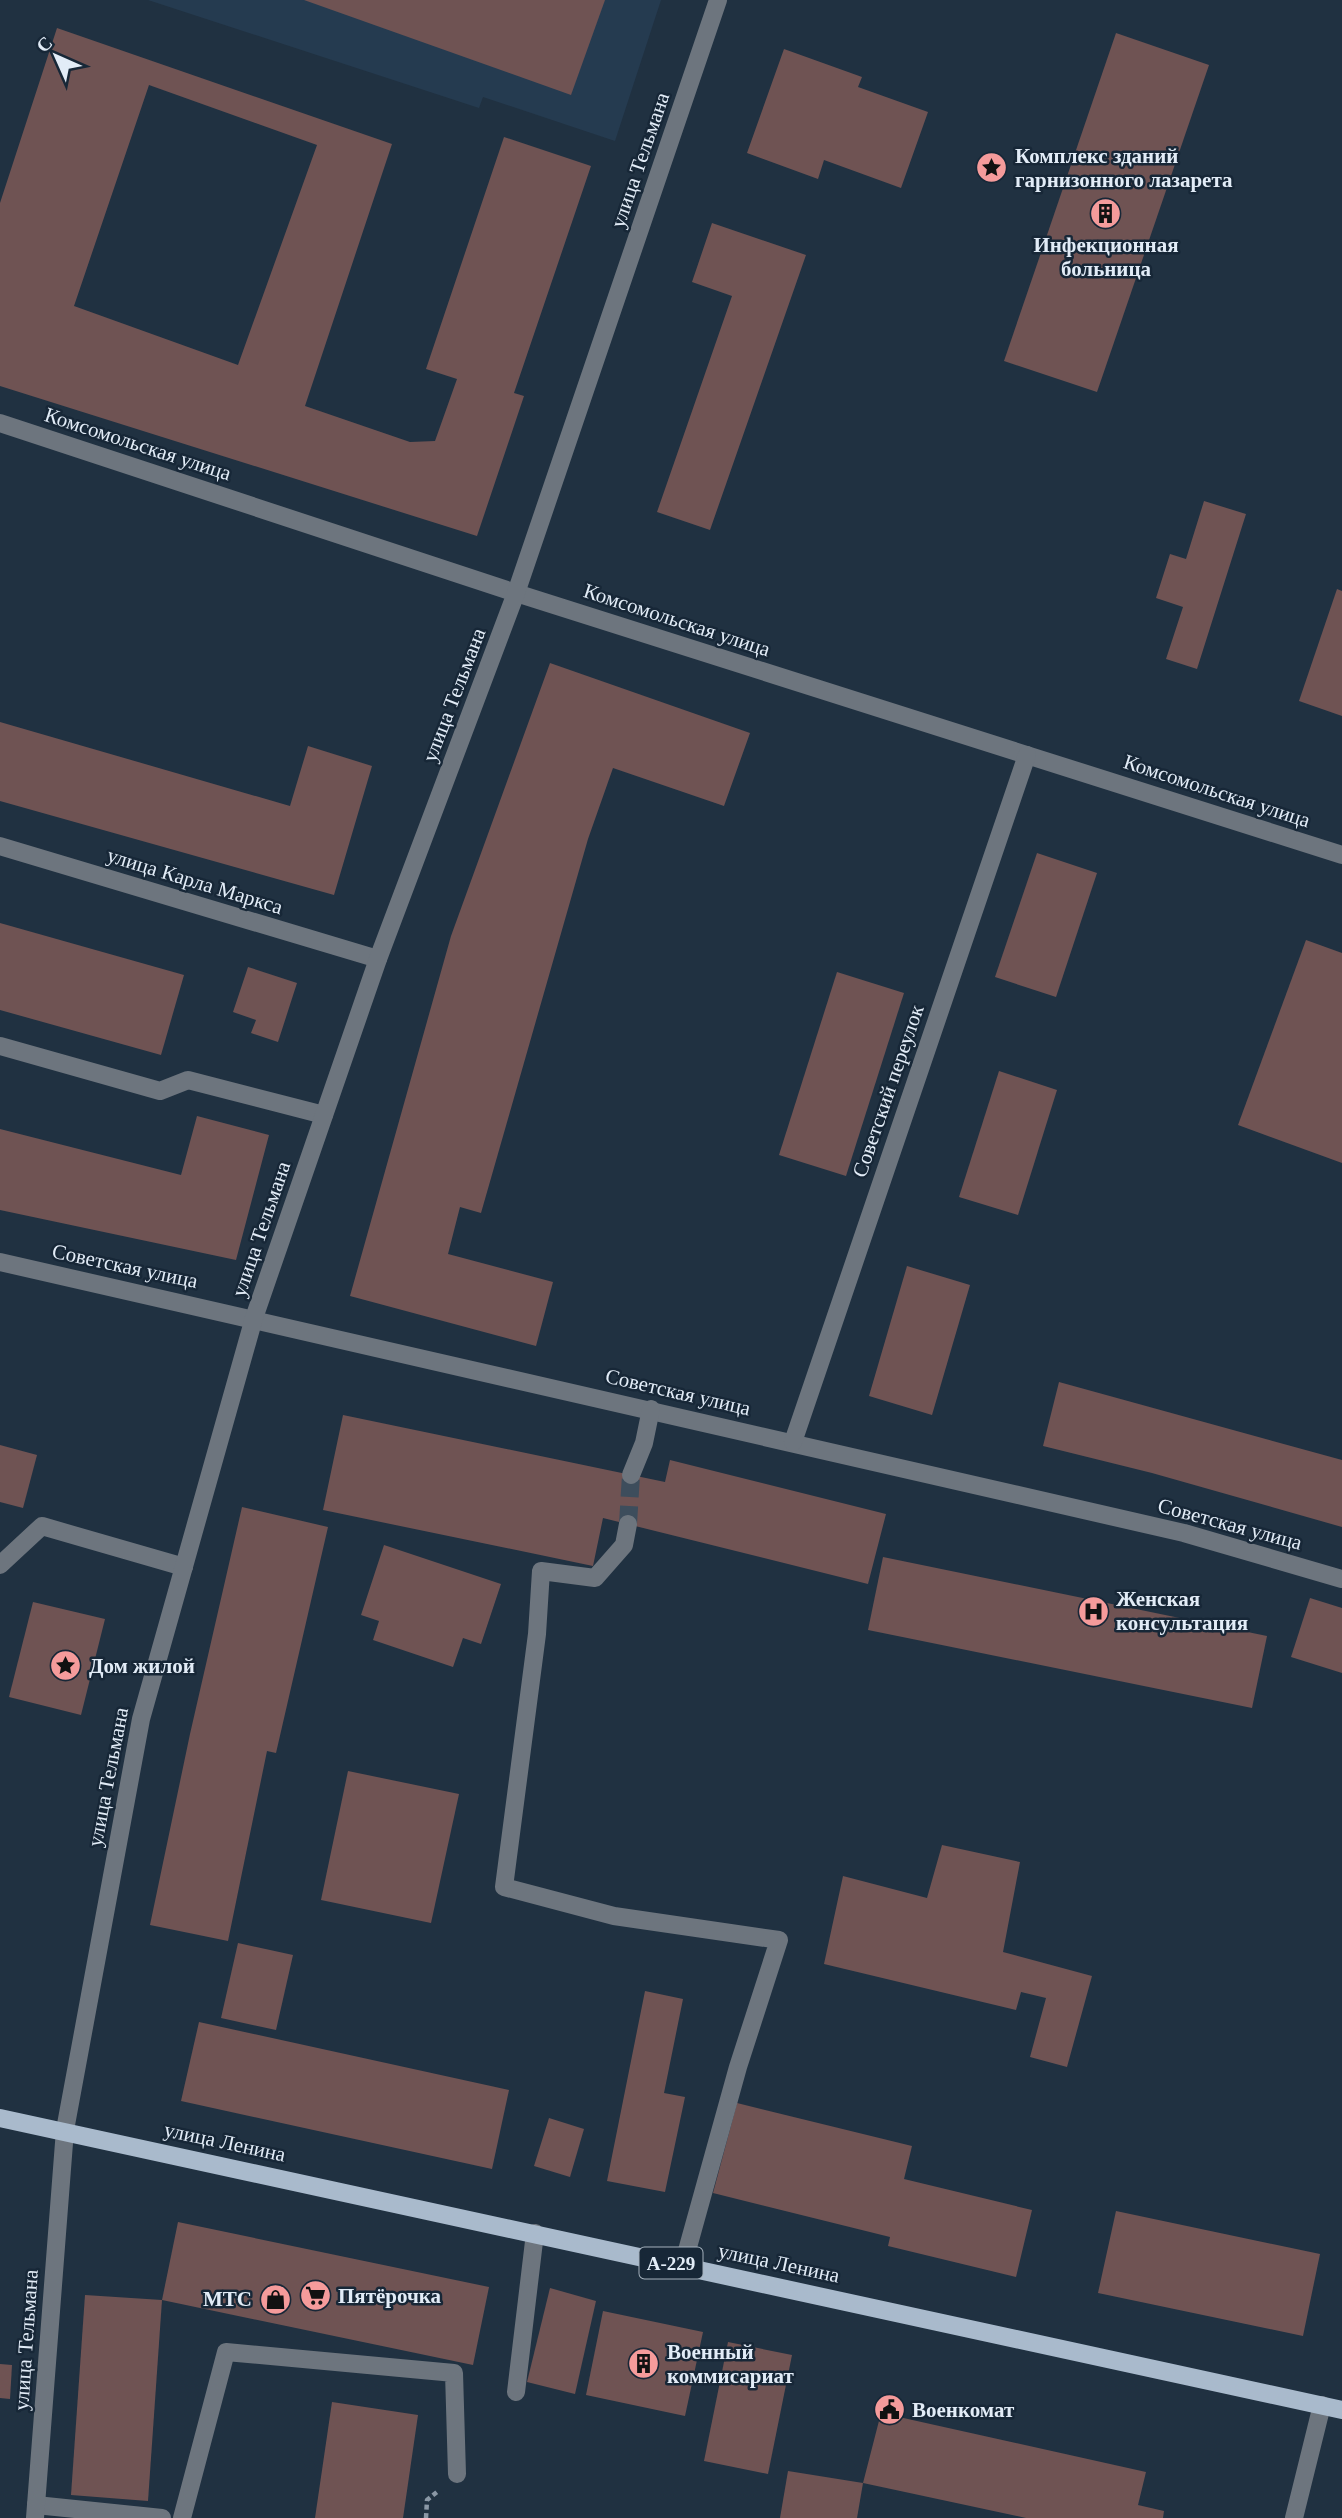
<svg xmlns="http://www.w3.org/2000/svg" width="1342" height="2518" font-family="'Times New Roman',serif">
<rect width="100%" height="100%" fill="#203141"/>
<path fill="#253b50" d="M148 0H661L615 141 483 97 479 108Z"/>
<g fill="#6f5353" fill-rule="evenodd">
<path d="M304 0H605L571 95Z"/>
<path d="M57 28 392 144 305 406 410 442 435 441 457 379 426 369 504 137 591 166 514 393 524 396 477 536 0 386V203ZM149 85 317 145 238 365 74 306Z"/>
<path d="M1116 33 1209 65 1097 392 1004 361Z"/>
<path d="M784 49 862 77 858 87 928 112 901 188 824 160 818 179 747 153Z"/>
<path d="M712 223 806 255 710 530 657 512 732 296 692 282Z"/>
<path d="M1204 501 1246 514 1197 669 1166 659 1183 607 1156 598 1170 554 1186 559Z"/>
<path d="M1337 589 1342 591V716L1299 701Z"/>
<path d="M550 663 750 733 724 806 613 768 588 839 481 1213 460 1207 448 1254 553 1282 536 1346 350 1296 451 936Z"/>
<path d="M0 722 290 806 308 746 372 766 334 895 0 801Z"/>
<path d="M1037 853 1097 873 1056 997 995 977Z"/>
<path d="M0 923 184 975 161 1055 0 1010Z"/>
<path d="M1306 940 1342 953V1163L1238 1125Z"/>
<path d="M248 967 297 983 278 1042 251 1033 256 1020 233 1012Z"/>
<path d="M837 972 904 993 846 1176 779 1155Z"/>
<path d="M999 1071 1057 1090 1018 1215 959 1197Z"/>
<path d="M197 1116 269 1135 236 1260 0 1210V1129L181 1175Z"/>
<path d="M907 1266 970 1285 932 1415 869 1396Z"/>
<path d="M1059 1382 1342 1460V1527L1152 1473 1043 1446Z"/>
<path d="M343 1415 665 1482 670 1460 886 1514 868 1584 603 1518 593 1566 323 1510Z"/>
<path d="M0 1445 37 1455 23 1508 0 1502Z"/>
<path d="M242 1507 328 1527 276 1753 267 1751 228 1941 150 1925 190 1734Z"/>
<path d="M384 1545 501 1584 481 1644 463 1638 453 1667 373 1640 379 1621 361 1615Z"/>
<path d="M883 1557 1267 1636 1252 1708 868 1630Z"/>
<path d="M1310 1598 1342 1608V1673L1291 1657Z"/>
<path d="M33 1602 105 1619 81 1715 9 1697Z"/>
<path d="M348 1771 459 1794 431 1923 321 1900Z"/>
<path d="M942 1845 1020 1862 1003 1952 1092 1976 1067 2067 1030 2057 1046 1998 1021 1992 1016 2010 824 1964 843 1876 927 1898Z"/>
<path d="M238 1943 293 1955 276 2030 221 2018Z"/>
<path d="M645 1991 683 1999 664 2093 685 2097 665 2192 607 2181Z"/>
<path d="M199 2022 509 2090 492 2169 181 2101Z"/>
<path d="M737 2103 912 2146 904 2179 1032 2210 1016 2277 888 2246 890 2237 713 2193Z"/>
<path d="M549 2118 584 2129 570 2177 534 2166Z"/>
<path d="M1116 2211 1320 2254 1303 2336 1098 2293Z"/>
<path d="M178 2222 489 2287 473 2365 162 2300Z"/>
<path d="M550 2288 596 2301 575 2394 527 2382Z"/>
<path d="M85 2295 162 2300 148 2501 71 2495Z"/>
<path d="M603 2311 703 2332 685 2416 586 2395Z"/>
<path d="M728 2342 792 2355 768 2474 704 2461Z"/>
<path d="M0 2364 12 2365 10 2399 0 2398Z"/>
<path d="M332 2402 418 2415 403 2518H315Z"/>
<path d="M881 2413 1146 2472 1138 2505 1164 2511 1163 2518H1026L863 2483Z"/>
<path d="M788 2471 863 2483 857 2518H780Z"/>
</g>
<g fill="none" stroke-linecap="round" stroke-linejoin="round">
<path stroke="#3d4d5c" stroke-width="18" stroke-dasharray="18 9" stroke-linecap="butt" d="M628 1524 631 1475"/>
<path stroke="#8a97a5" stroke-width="4.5" stroke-dasharray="5 3.5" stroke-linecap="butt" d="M426 2518 427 2500 437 2492"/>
<g stroke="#6d757e" stroke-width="18">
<path d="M0 423 516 593 1342 855"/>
<path d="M0 846 378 959"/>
<path d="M0 1046 160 1091 188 1080 324 1115"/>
<path d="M0 1262 1184 1533 1342 1579"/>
<path d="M793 1442 1027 755"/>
<path d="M631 1475 644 1443 651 1409"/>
<path d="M628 1524 624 1545 595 1578 541 1571 537 1634 504 1887 614 1916 779 1940 738 2067 683 2265"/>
<path d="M0 1565 42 1526 184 1567"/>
<path d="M516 2392 535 2233"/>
<path d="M36 2505 162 2518"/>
<path d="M35 2518 65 2130 141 1719 254 1318 378 959 516 593 718 0"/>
<path d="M182 2518 226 2352 454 2373 457 2474"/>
<path d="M1294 2518 1322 2405"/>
</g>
<path stroke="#a9bacc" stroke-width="18" d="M0 2118 1342 2410"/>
</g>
<defs>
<symbol id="sight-disc" viewBox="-11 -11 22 22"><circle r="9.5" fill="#f59b9b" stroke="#172737"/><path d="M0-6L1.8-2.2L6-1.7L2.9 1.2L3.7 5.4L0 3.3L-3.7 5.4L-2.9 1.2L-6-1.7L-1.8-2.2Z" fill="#111"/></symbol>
<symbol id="building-disc" viewBox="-11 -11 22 22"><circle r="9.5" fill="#f59b9b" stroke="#172737"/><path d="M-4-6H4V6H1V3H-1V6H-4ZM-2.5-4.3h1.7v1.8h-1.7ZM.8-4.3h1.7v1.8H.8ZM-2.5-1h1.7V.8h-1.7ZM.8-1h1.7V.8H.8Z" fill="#111"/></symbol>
<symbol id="hospital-disc" viewBox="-11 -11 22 22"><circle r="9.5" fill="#f59b9b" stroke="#172737"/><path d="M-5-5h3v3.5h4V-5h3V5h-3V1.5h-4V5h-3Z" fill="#111"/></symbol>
<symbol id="supermarket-disc" viewBox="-11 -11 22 22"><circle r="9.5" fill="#f59b9b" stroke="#172737"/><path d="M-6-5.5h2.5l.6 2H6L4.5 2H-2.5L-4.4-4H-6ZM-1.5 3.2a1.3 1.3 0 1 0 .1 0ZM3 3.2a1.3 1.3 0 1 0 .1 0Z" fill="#111"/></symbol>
<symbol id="shop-disc" viewBox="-11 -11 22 22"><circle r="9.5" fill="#f59b9b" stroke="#172737"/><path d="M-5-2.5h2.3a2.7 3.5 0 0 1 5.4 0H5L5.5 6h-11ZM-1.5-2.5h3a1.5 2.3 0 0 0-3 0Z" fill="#111"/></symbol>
<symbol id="civic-disc" viewBox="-11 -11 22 22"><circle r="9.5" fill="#f59b9b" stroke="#172737"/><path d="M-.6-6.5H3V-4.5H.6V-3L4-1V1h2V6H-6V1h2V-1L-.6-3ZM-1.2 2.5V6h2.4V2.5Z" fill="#111"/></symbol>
</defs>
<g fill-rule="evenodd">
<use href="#sight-disc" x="974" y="150" width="35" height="35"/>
<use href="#building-disc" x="1088" y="196" width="35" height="35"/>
<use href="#hospital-disc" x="1076" y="1594" width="35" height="35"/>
<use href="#sight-disc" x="48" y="1648" width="35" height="35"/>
<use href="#supermarket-disc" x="298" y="2278" width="35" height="35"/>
<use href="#shop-disc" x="258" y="2282" width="35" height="35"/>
<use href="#building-disc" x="626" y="2346" width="35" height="35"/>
<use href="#civic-disc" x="872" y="2392" width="35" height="35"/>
</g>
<g text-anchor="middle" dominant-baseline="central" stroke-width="5" stroke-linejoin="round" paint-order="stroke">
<rect fill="#172737" stroke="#a5b1bd" stroke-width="2" x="639.5" y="2247.5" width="63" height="31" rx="5"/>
<g font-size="19" font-weight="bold" fill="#e2ecf7">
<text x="671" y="2263">А-229</text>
</g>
<g font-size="21" font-weight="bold" fill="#e2ecf7" stroke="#172737" text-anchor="start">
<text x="1015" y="156">Комплекс зданий<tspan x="1015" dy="24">гарнизонного лазарета</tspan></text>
<text x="1106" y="245" text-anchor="middle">Инфекционная<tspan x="1106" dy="24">больница</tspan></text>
<text x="1116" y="1599">Женская<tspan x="1116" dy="24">консультация</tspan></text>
<text x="89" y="1666">Дом жилой</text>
<text x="338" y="2296">Пятёрочка</text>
<text x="252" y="2299" text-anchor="end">МТС</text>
<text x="667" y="2352">Военный<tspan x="667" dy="24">коммисариат</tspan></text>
<text x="912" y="2410">Военкомат</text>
</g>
<g font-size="21" fill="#e2ecf7" stroke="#172737">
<text transform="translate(640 160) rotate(-71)">улица Тельмана</text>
<text transform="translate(138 444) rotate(18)">Комсомольская улица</text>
<text transform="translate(677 620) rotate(18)">Комсомольская улица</text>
<text transform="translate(454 695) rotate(-69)">улица Тельмана</text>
<text transform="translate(1217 791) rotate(18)">Комсомольская улица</text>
<text transform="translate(195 881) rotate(17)">улица Карла Маркса</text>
<text transform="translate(888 1091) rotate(-71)">Советский переулок</text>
<text transform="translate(261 1229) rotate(-71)">улица Тельмана</text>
<text transform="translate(125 1266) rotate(12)">Советская улица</text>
<text transform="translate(678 1392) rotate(13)">Советская улица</text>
<text transform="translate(1230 1524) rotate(15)">Советская улица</text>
<text transform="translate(108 1777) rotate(-79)">улица Тельмана</text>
<text transform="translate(225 2142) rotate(12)">улица Ленина</text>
<text transform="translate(779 2263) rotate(12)">улица Ленина</text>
<text transform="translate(26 2340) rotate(-86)">улица Тельмана</text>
</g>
</g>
<g transform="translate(56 56) rotate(315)" stroke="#172737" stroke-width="5" paint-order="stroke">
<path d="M0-5L12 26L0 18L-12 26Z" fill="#e2ecf7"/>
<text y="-10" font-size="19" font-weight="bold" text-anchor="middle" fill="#e2ecf7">С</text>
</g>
</svg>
